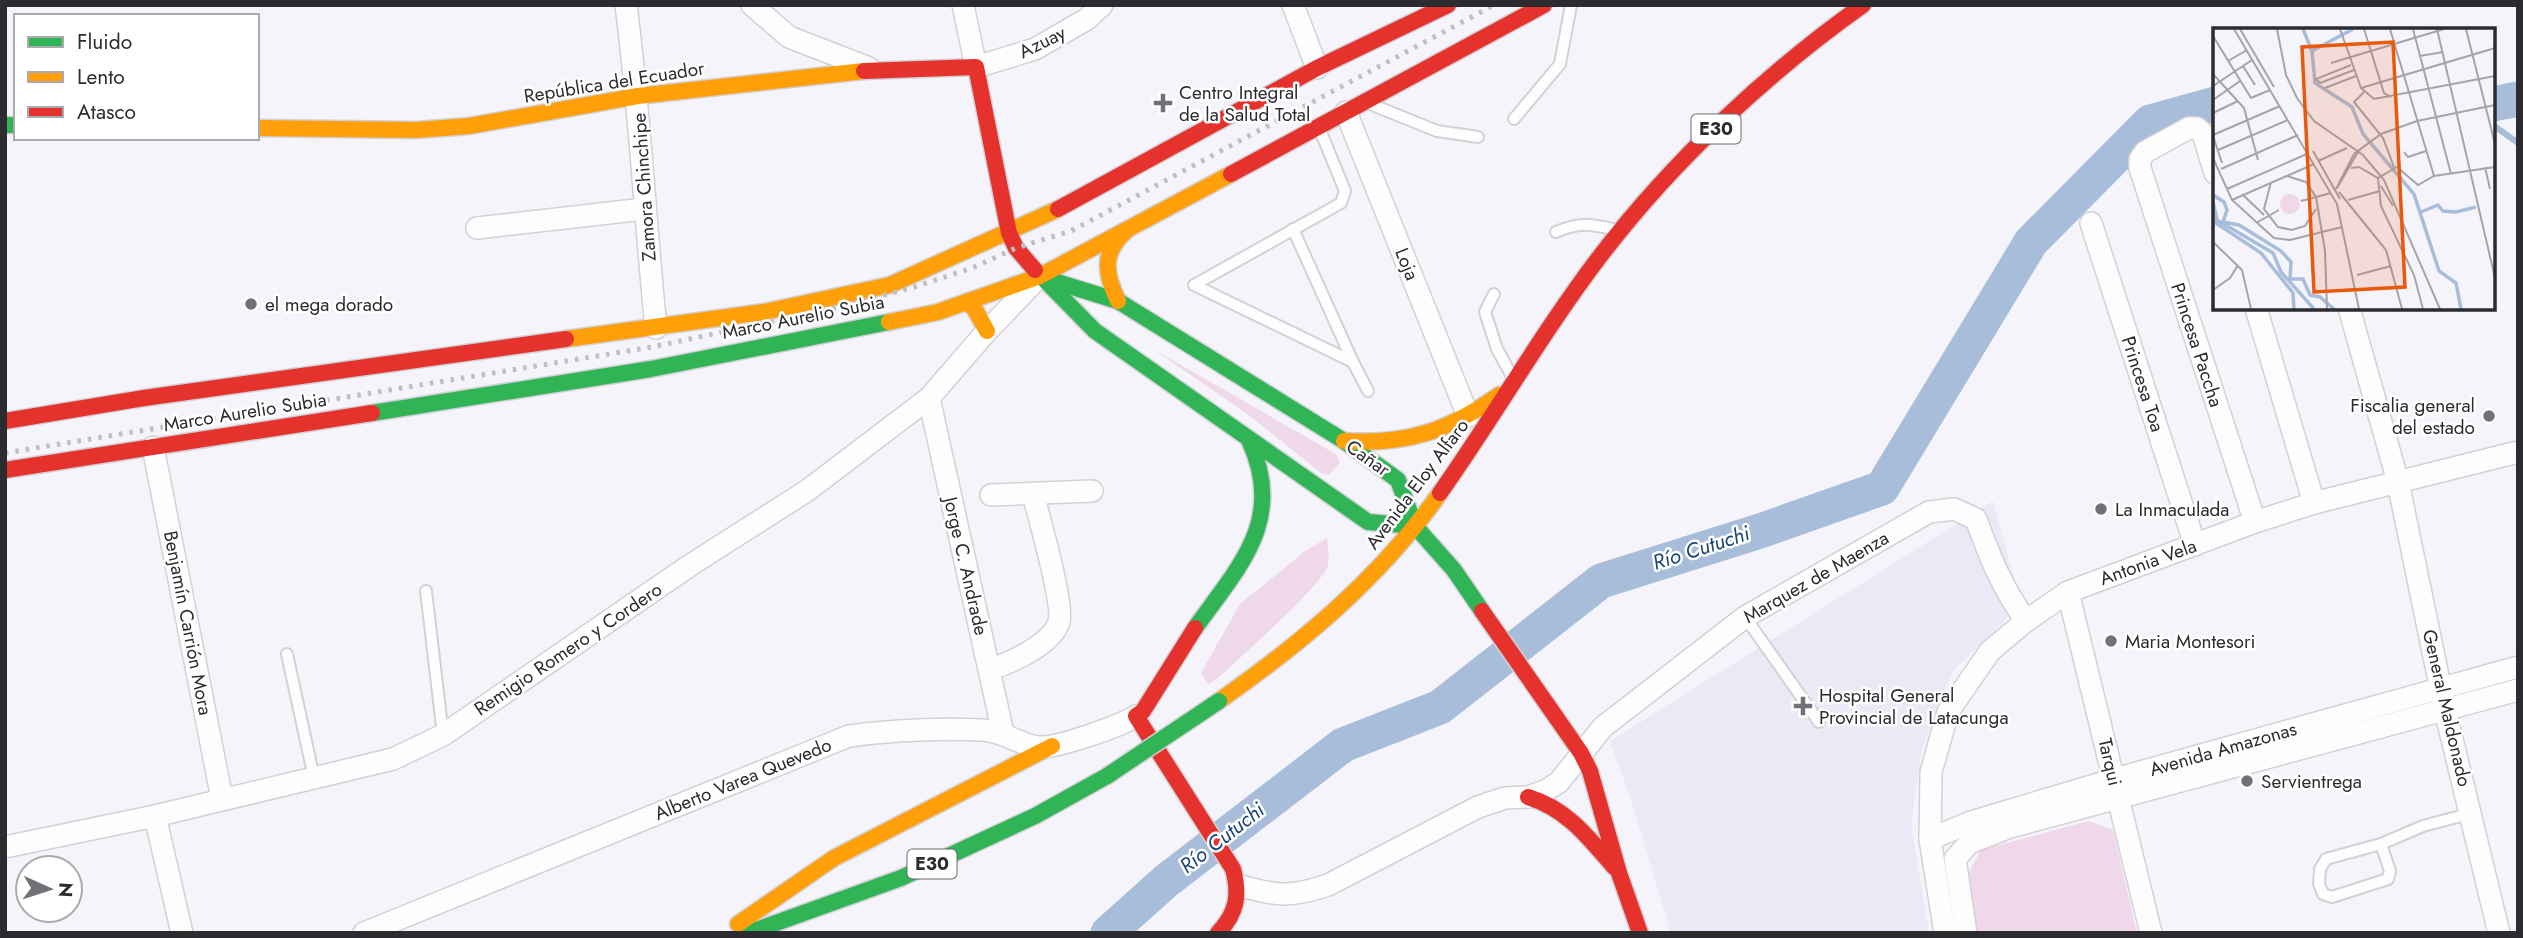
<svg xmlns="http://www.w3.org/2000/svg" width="2523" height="938" font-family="Jost,sans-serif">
<rect width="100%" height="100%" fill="#f5f4fb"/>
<path fill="#ece8f6" d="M1993 501 2021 604 1953 671 1922 748 1911 824 1929 933H1671L1632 803 1610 741Z"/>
<g fill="#eed8e9">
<path d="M1153 349 1336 454 1340 462 1329 475 1321 473 1250 416Z"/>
<path d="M1327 538C1327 546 1330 557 1328 565 1323 585 1237 660 1218 678L1208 684 1201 673 1240 604 1304 552Z"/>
<path d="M2088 821 2113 830 2137 933H1973L1962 885 1981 850Z"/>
</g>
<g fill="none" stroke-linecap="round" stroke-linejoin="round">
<path stroke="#a7bdd9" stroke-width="6" d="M2493 125 2518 143"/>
<g stroke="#a7bdd9" stroke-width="35">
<path d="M2493 104 2518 99"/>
<path d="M1108 933 1166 881 1343 745 1440 707 1601 581 1760 531 1882 488 2031 242 2150 122 2215 104"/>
</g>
<defs>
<g id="lane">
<path d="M1370 104 1437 131 1478 137"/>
<path d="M1514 119 1560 64 1571 5"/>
<path d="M1293 229 1353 362 1194 285 1341 203 1345 191 1320 130"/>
<path d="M1556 232C1579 222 1589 224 1613 229"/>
<path d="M1494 294 1485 312 1497 349 1513 378"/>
<path d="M1353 362 1368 391"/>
<path d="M426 591 443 735"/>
<path d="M1745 617 1819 722"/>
<path d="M287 654 314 778"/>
<path d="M2381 844 2390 871 2388 879 2332 897 2323 894 2319 884 2320 869 2326 859 2381 844 2423 826 2472 813"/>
</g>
<g id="street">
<path d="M626 5C640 113 645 220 656 328"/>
<path d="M752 5 789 37 869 68"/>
<path d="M963 5 976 67 1035 49 1087 19 1102 5"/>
<path d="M1293 5 1317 68"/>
<path d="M1346 112 1468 416"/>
<path d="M2215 173 2203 134 2197 128H2189L2145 152 2140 159V168L2255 522"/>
<path d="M2091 223 2195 545"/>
<path d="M477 228 644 209"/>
<path d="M2256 308 2314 503"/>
<path d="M2349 308 2398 482 2445 710 2499 933"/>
<path d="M929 398 1003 733"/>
<path d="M153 447 222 799"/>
<path d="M991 495 1092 491"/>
<path d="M2068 592 2151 933"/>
<path d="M990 669C1011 663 1052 644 1059 622 1064 604 1039 517 1033 494"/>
<path d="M155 816 182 933"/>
<path d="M1930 839 1971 822 2115 779 2518 667"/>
<path d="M5 847 155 816 393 759 443 735 689 566 808 490 929 398 987 331 1036 280"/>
<path d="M1238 885C1276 896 1290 898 1328 885L1478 807 1505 798 1528 797 1545 791 1559 782 1603 727 1745 617 1929 512 1954 509 1976 519C1990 558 2002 587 2026 621"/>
<path d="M364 933 849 736C893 730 939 728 983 730 1004 731 1019 745 1039 747 1058 748 1120 726 1136 716"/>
<path d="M1945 933 1930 839 1931 772 1948 712 1990 651 2026 621 2068 592 2255 522 2314 503 2518 452"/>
<path d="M1966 933 1955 859 1969 843 2010 827 2518 690"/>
</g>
<g id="fast">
<path d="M5 125H16"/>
<path d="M1035 270 1095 331 1368 522 1415 526"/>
<path d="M1047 279 1118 301 1344 441 1398 480 1415 526 1454 570 1482 611"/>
<path d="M372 413 651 369 889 322"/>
<path d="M1195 628C1240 565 1286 520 1249 440"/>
<path d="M748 933 901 878 1035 816 1107 776"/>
</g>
<g id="slow">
<path d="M257 128 416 130 469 126 638 96 864 71"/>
<path d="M1118 301C1104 272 1102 252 1127 230"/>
<path d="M966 302 974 308 987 331"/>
<path d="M889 322 938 312 1040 276 1231 174"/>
<path d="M566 339 764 312 890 285 1058 209"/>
<path d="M1344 441C1407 445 1448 431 1499 395"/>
<path d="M1219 701C1303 642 1380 578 1440 493"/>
<path d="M738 924 834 858 1052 746"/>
</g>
<g id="jam">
<path d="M864 71 976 67 1009 233 1016 248 1035 270"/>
<path d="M1231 174 1544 5"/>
<path d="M1058 209 1317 68 1448 5"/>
<path d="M5 421 144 398 566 339"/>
<path d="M5 470 372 413"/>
<path d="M1440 493C1495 415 1543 331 1601 255 1673 161 1767 73 1863 5"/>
<path d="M1482 611 1581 753 1590 771 1619 873 1640 933"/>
<path d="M1195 628 1143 711 1136 716 1233 869C1240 895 1237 913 1218 933"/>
<path d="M1528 797C1567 809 1588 837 1614 867"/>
</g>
</defs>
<use href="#lane" stroke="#d2d1d6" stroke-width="14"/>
<use href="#street" stroke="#d2d1d6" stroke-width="24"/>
<use href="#fast" stroke="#d2d1d6" stroke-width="19"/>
<use href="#slow" stroke="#d2d1d6" stroke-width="19"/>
<use href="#jam" stroke="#d2d1d6" stroke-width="19"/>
<use href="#lane" stroke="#fefdfe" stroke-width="10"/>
<use href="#street" stroke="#fefdfe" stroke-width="21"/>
<use href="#fast" stroke="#30b455" stroke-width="16"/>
<use href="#slow" stroke="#ff9f0a" stroke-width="16"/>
<use href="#jam" stroke="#e5322d" stroke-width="16"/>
<path stroke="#bfbec0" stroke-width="5" stroke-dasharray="3.5 7" stroke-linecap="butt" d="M5 453 652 347 836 308 914 287 972 268 1016 248 1071 231 1494 5"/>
<defs>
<path id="fast-bridge" d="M1107 776 1219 701"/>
</defs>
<use href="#fast-bridge" stroke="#d1d1d4" stroke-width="19" stroke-linecap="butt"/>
<use href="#fast-bridge" stroke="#30b455" stroke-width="16"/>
</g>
<g fill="#727177" stroke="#fff" stroke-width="2.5">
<path d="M1159.5 92.5h7v7h7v7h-7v7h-7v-7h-7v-7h7z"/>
<circle cx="251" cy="304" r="7"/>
<circle cx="2489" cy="416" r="7"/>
<circle cx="2101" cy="509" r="7"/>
<circle cx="2111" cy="641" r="7"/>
<path d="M1799.5 695.5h7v7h7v7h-7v7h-7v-7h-7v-7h7z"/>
<circle cx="2247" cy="781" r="7"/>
</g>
<g text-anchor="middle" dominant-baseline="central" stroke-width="5" stroke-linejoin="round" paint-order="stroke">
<g fill="#fff" stroke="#6b6b6e" stroke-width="2">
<rect x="1691.5" y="114.5" width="49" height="29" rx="5"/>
<rect x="907.5" y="849.5" width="49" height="29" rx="5"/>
</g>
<g font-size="18" font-weight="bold" fill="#2c2b30">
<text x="1716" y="129">E30</text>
<text x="932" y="864">E30</text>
</g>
<g font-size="19" fill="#2c2b30" stroke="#fff">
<text transform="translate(1042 42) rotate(-26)">Azuay</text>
<text transform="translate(614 82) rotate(-9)">República del Ecuador</text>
<text transform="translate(644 187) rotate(-94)">Zamora Chinchipe</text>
<text transform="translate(1407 264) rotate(68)">Loja</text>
<text transform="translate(803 317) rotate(-11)">Marco Aurelio Subia</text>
<text transform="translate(2197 345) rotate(72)">Princesa Paccha</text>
<text transform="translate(2143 384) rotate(72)">Princesa Toa</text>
<text transform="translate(245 412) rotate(-9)">Marco Aurelio Subia</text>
<text transform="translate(1368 458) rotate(35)">Cañar</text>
<text transform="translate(1417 484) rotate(-53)">Avenida Eloy Alfaro</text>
<text transform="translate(2148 562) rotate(-20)">Antonia Vela</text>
<text transform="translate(966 566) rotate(77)">Jorge C. Andrade</text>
<text transform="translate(1816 577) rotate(-30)">Marquez de Maenza</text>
<text transform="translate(188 623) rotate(79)">Benjamín Carrión Mora</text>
<text transform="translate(568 649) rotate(-34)">Remigio Romero y Cordero</text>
<text transform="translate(2447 708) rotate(77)">General Maldonado</text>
<text transform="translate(2223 749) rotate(-16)">Avenida Amazonas</text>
<text transform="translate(2110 762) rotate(77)">Tarqui</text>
<text transform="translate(743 779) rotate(-22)">Alberto Varea Quevedo</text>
</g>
<g font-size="19" fill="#2c2b30" stroke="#fff" text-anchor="start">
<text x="1179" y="92">Centro Integral<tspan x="1179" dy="22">de la Salud Total</tspan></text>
<text x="265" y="304">el mega dorado</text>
<text x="2475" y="405" text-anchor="end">Fiscalia general<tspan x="2475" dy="22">del estado</tspan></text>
<text x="2115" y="509">La Inmaculada</text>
<text x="2125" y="641">Maria Montesori</text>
<text x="1819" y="695">Hospital General<tspan x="1819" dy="22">Provincial de Latacunga</tspan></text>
<text x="2261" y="781">Servientrega</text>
</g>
<g font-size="21" font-style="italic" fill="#194576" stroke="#fff">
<text transform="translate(1701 548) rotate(-18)">Río Cutuchi</text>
<text transform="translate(1222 838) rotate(-38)">Río Cutuchi</text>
</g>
</g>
<g transform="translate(2213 28)">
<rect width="282" height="282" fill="#f5f4fb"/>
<path d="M67 176a10 10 0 1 1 20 0a10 10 0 1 1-20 0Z" fill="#eed8e9"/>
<path fill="none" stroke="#a7bdd9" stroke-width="3.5" d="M90 1 99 23 102 55 139 79 150 106 201 166 226 243 243 255 248 281M99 23 140 1M0 167 11 174 14 182 10 194 26 197 68 223 78 234 77 251H90L97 267 107 269 121 281M0 174 4 192 60 225 68 244 101 281M208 184 225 177 230 183 243 184 263 179M0 193 48 225 80 265 81 281"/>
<path fill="none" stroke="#a5a4aa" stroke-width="2" d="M21 1 124 176 146 281M27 1 61 59M64 1 73 47 84 70 101 93 150 127 171 152 227 281M127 1 148 60 161 71 282 48M151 1 171 65 178 69M177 1 221 148M200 1 238 146M224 1 282 250M253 1 282 116M0 8 38 70 57 62M207 28 230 24M15 33 34 22M118 35 231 1M138 37 103 51 107 55 141 42M30 38 42 57M0 46 31 80 45 132M0 58 39 32M112 60 143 48M148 60 282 20M151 64 141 74 170 110 181 139M0 72 27 53M0 85 25 73M0 107 67 78M0 108 9 135M5 122 75 92M100 123 127 171M191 124 195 129 213 123M0 130 19 172 61 210 77 212 129 199M105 133 134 120M272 139 277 161M138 140 146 139 165 150 184 139 205 157 221 148 282 139M8 141 85 107M74 148 93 154 103 169 112 223 114 281M165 150 168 178 201 247 210 281M58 154 51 181 65 199 79 202 92 198 103 181M168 158 180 178M124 160 145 124M14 161 96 125M123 161 141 126 168 106 204 93 282 77M126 164 173 222 189 281M29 166 51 187M19 172 101 136M135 172 167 163M88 173 118 165M43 195 66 182M0 214 29 242 38 281M144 247 178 238M0 262 17 250 25 237"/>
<path fill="#e8590c" fill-opacity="0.15" stroke="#e8590c" stroke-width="3.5" d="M180 14 192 259 101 264 89 19Z"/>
<rect width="282" height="282" fill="none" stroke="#2c2b30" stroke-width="3.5"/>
</g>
<rect width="2523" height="938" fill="none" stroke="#2c2b30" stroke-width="14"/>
<rect x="14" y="14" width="245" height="126" fill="#ffffff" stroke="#abaaac" stroke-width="2"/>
<rect x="28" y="37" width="35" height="10" fill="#30b455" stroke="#abaaac" stroke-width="2"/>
<text x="77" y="49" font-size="21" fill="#2c2b30">Fluido</text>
<rect x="28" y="72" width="35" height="10" fill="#ff9f0a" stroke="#abaaac" stroke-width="2"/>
<text x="77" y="84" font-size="21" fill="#2c2b30">Lento</text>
<rect x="28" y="107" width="35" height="10" fill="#e5322d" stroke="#abaaac" stroke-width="2"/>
<text x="77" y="119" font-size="21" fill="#2c2b30">Atasco</text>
<g transform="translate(49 889) rotate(93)"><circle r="33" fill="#ffffff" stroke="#abaaac" stroke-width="2"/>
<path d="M0-5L12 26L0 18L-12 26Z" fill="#727177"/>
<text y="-10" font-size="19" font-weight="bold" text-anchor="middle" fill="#2c2b30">N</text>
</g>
</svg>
